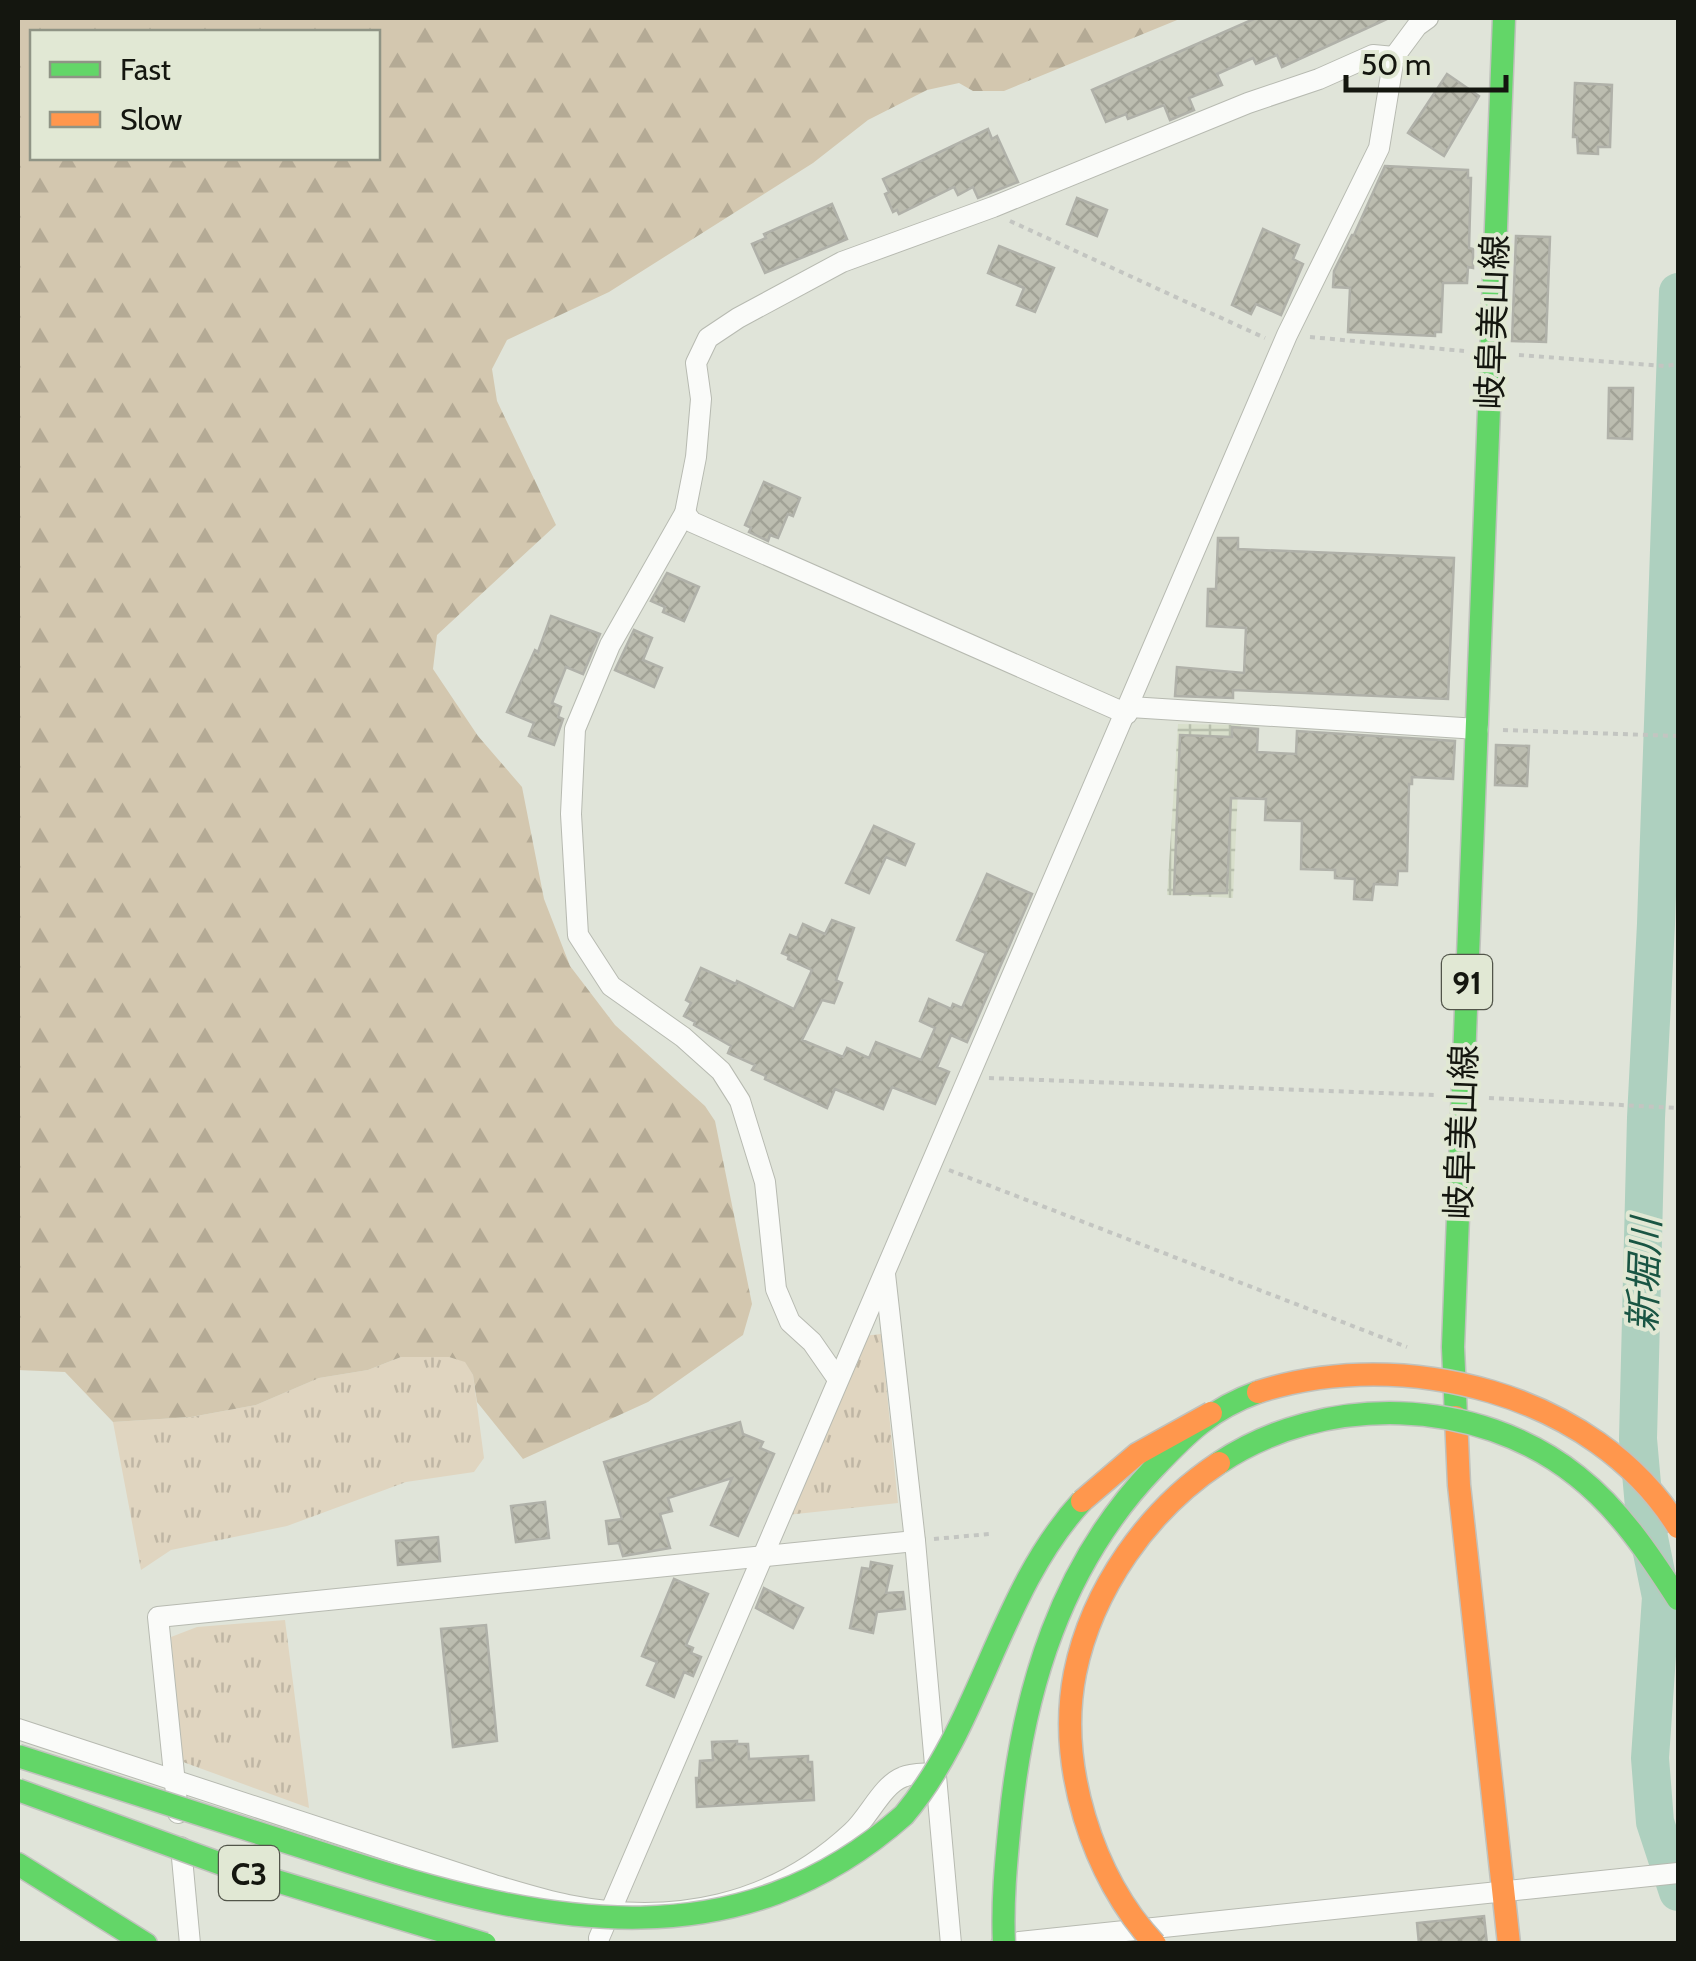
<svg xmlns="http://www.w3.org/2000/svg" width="1696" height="1961" font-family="Cabin,'Noto Sans JP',sans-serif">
<defs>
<pattern id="industrial-grid" width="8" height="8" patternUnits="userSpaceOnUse" patternTransform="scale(2.5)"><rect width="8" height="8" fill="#d8dfcb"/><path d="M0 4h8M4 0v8" fill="none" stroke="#b8bfad"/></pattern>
<pattern id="grass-tufts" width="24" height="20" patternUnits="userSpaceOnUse" patternTransform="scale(2.5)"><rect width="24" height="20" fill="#e0d5c0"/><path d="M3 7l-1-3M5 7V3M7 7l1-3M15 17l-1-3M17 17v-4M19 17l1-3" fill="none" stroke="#bfb6a4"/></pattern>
<pattern id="forest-firs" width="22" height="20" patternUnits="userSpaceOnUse" patternTransform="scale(2.5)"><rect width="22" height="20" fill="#d3c7af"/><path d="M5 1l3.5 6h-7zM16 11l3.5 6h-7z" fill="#b4aa95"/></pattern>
<pattern id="building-cross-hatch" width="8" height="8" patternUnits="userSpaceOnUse" patternTransform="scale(2.5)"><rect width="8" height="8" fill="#bcbdb0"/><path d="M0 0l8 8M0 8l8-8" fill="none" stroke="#a1a296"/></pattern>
</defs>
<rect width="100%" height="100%" fill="#e0e4d9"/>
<path fill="url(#industrial-grid)" d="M1178 724 1241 725 1233 898 1167 895Z"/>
<g fill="url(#grass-tufts)">
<path d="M881 1334 898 1503 787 1515 863 1336Z"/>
<path d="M401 1357H449L465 1361 473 1375 484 1458 474 1472 406 1482 287 1526 171 1550 141 1570 113 1422 191 1417 256 1405 319 1378 368 1370Z"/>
<path d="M285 1620 309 1808 183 1762 171 1637 197 1627Z"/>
</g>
<path fill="url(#forest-firs)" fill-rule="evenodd" d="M18 18H1182L1004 91H973L959 83 927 90 868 120 813 163 609 292 507 340 492 369 497 401 556 525 437 635 433 669 478 736 522 787 544 899 570 966 615 1025 705 1106 715 1121 752 1304 743 1335 648 1402 523 1459 477 1402 473 1375 465 1362 449 1357H401L368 1370 319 1378 256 1405 191 1417 113 1422 65 1372 18 1370ZM32 32H378V158H32Z"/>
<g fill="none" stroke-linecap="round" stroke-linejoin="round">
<path stroke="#aed0bf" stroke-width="38" d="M1678 292 1656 924 1646 1118 1638 1439 1645 1518 1661 1597 1650 1758 1655 1822 1678 1892"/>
</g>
<g fill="url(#building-cross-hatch)" stroke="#b0b1a9" stroke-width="2.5">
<path d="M1256 18H1389L1282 67 1277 55 1256 64 1253 58 1217 74 1222 85 1189 98 1194 110 1170 120 1164 105 1128 119 1126 114 1106 122 1092 90Z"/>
<path d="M1447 74 1479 96 1444 156 1408 133Z"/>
<path d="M1575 83 1612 85 1610 147H1598V154L1578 153 1577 137H1573Z"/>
<path d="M988 129 992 139 997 136 1018 182 978 198 973 187 958 195 954 187 899 214 897 210 893 212 885 194 889 192 883 179Z"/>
<path d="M1385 166 1468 170V178H1471L1469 248 1473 249V268L1468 267 1467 283H1443L1441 332H1435V336L1348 332 1350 288 1333 287 1334 271 1352 235H1354Z"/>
<path d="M1077 198 1107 210 1097 236 1067 224Z"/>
<path d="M832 204 847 239 765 273 752 244 766 238 764 234Z"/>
<path d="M1263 229 1299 245 1293 259 1303 264 1281 315 1256 304 1251 314 1232 305Z"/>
<path d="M1516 236 1550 237 1546 342 1512 341Z"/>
<path d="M999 246 1054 268 1035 312 1017 305 1024 288 988 273Z"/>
<path d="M1609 388H1633L1632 439 1608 438Z"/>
<path d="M764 482 800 498 793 516 788 514 778 538 770 535 768 541 749 532 751 528 745 525Z"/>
<path d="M1218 538H1238V549L1454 558 1448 699 1233 690V698L1175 696 1177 667 1244 673 1246 628 1207 626 1208 589H1216Z"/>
<path d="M667 573 699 587 684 621 663 612 665 607 651 601Z"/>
<path d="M551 616 600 634 583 674 566 667 552 703 561 707 558 717 563 719 554 745 529 736 534 723 507 712 535 650 538 652Z"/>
<path d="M634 630 652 638 643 660 662 668 654 687 615 670Z"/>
<path d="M1232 727 1258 729 1257 752 1296 754 1297 731 1455 741 1453 779 1412 777V784H1409L1407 871H1398L1397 885 1374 884 1372 900 1354 899 1355 879 1335 878V870L1301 869 1302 821 1265 820 1266 799 1231 798 1227 893 1174 894 1180 735 1232 737Z"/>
<path d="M1496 745 1529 746 1527 786 1495 785Z"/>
<path d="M874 826 914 844 905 865 886 857 869 893 846 883Z"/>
<path d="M987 874 1032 894 967 1042 951 1035 937 1067 949 1072 935 1104 892 1087 883 1109 835 1089 827 1108 765 1079 766 1076 752 1070 755 1065 728 1053 731 1046 694 1025 695 1022 684 1016 691 1003 686 1000 701 968 736 984 737 981 794 1009 812 970 788 959 789 956 782 953 790 935 797 938 803 924 825 934 832 920 854 928 836 980 842 983 834 1003 822 1000 802 1040 843 1057 847 1048 869 1058 876 1042 921 1060 935 1028 920 1021 929 999 951 1009 953 1004 962 1008 986 953 957 940Z"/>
<path d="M740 1422 743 1434 763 1442 760 1448 774 1454 738 1536 711 1525 732 1478 668 1498 672 1511 660 1514 670 1548 623 1556 619 1543 609 1544 606 1521 622 1519 604 1462Z"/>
<path d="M545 1502 549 1538 516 1542 511 1506Z"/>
<path d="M438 1537 440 1561 398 1565 396 1541Z"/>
<path d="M871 1562 892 1566 886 1593 903 1592 905 1609 877 1612 873 1633 850 1628 862 1568 870 1569Z"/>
<path d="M674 1579 708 1594 686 1645 693 1648 691 1653 701 1657 693 1676 684 1672 674 1697 647 1685 657 1662 642 1656Z"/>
<path d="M764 1588 803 1608 793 1628 756 1608Z"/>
<path d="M486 1625 497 1741 453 1747 441 1629Z"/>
<path d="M737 1741V1744H748L749 1759 808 1756V1762H812L814 1800 697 1807 696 1778H699L700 1761 713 1760 712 1742Z"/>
<path d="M1484 1916 1487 1944H1419L1417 1923Z"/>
</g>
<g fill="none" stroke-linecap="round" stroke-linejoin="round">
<defs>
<g id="street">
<path d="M685 513 692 522 1127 714"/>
<path d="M1130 707 1478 729"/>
<path d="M885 1274 915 1541 951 1944"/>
<path d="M837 1378 812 1342 790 1322 776 1289 765 1182 740 1101 721 1071 683 1037 611 986 578 935 571 814 575 729 610 645 685 513 696 457 701 399 696 363 708 338 738 318 842 262 993 207 1248 103 1319 79 1373 55 1394 57"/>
<path d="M18 1729 494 1885C518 1892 543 1900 568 1905 673 1926 773 1906 852 1832 869 1817 882 1785 903 1777 912 1773 924 1774 934 1773"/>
<path d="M178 1813 158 1617 915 1541"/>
<path d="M181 1847 190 1944"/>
<path d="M599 1938 1287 335 1379 148 1394 57 1417 26 1428 18"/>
<path d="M1001 1944 1678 1873"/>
</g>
<g id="fast">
<path d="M1456 1417 1453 1347 1504 18"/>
<path d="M18 1864 146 1944"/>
</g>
<path id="slow" d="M1456 1417 1459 1485 1509 1944"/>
</defs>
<use href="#street" stroke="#b7bab1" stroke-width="22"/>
<use href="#fast" stroke="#c0c2bd" stroke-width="25"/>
<use href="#slow" stroke="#c0c2bd" stroke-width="25"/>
<g stroke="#c3c5c1" stroke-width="4" stroke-dasharray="5 5" stroke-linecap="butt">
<path d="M1010 221 1265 338"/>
<path d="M1310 337 1464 351"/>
<path d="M1519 355 1665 366 1678 364"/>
<path d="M1503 730 1678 736"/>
<path d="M989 1078 1434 1095"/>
<path d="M1489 1098 1678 1108"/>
<path d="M949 1170 1407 1347"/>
<path d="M934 1539 989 1534"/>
</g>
<use href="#street" stroke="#fafbf9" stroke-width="20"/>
<use href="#fast" stroke="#63d668" stroke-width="22"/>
<use href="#slow" stroke="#ff974d" stroke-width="22"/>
<defs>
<g id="fast-bridge">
<path d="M1219 1463C1324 1393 1477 1396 1577 1476 1619 1509 1649 1554 1678 1599"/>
<path d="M18 1756C128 1791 239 1827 349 1862 552 1927 739 1961 904 1815 982 1722 999 1591 1082 1501"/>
<path d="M18 1790 227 1866 485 1944"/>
<path d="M1004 1944C1002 1903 1006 1862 1010 1822 1023 1690 1061 1565 1154 1468 1187 1433 1211 1409 1258 1392"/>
</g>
<g id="slow-bridge">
<path d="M1258 1392C1403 1345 1595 1393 1678 1527"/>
<path d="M1082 1501 1137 1454 1211 1413"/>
<path d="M1155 1944C1092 1877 1057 1764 1075 1673 1092 1589 1148 1510 1219 1463"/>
</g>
</defs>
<use href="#fast-bridge" stroke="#c0c2bd" stroke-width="25" stroke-linecap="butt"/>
<use href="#slow-bridge" stroke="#c0c2bd" stroke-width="25" stroke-linecap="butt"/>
<use href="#fast-bridge" stroke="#63d668" stroke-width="22"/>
<use href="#slow-bridge" stroke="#ff974d" stroke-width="22"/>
</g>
<g text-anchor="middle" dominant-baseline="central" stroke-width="8" stroke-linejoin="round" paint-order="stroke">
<g fill="#e1e8d4" stroke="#52554a" stroke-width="2.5">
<rect x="1442" y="955" width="50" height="54" rx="8"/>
<rect x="219" y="1846" width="60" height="54" rx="8"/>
</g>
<g font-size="32" font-weight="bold" fill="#14160f">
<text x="1467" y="982">91</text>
<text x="249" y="1873">C3</text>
</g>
<g font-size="35" fill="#14160f" stroke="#e1e8d4">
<text transform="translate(1492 322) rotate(-88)">岐阜美山線</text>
<text transform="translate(1461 1132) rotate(-88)">岐阜美山線</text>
</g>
<g font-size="38" font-style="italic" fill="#195543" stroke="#e1e8d4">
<text transform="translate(1644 1275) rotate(-88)">新堀川</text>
</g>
</g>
<rect width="1696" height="1961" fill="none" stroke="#14160f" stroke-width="40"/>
<rect x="30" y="30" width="350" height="130" fill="#e1e8d4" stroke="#8f9485" stroke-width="2.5"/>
<rect x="50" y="62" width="50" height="15" fill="#63d668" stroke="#8f9485" stroke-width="2.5"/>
<text x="120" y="80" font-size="30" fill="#14160f">Fast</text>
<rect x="50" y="112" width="50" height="15" fill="#ff974d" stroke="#8f9485" stroke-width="2.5"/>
<text x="120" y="130" font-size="30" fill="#14160f">Slow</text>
<path d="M1346 75v15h160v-15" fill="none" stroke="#14160f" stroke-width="5"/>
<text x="1361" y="75" font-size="30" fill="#14160f" stroke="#e1e8d4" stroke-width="8" paint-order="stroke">50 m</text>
</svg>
